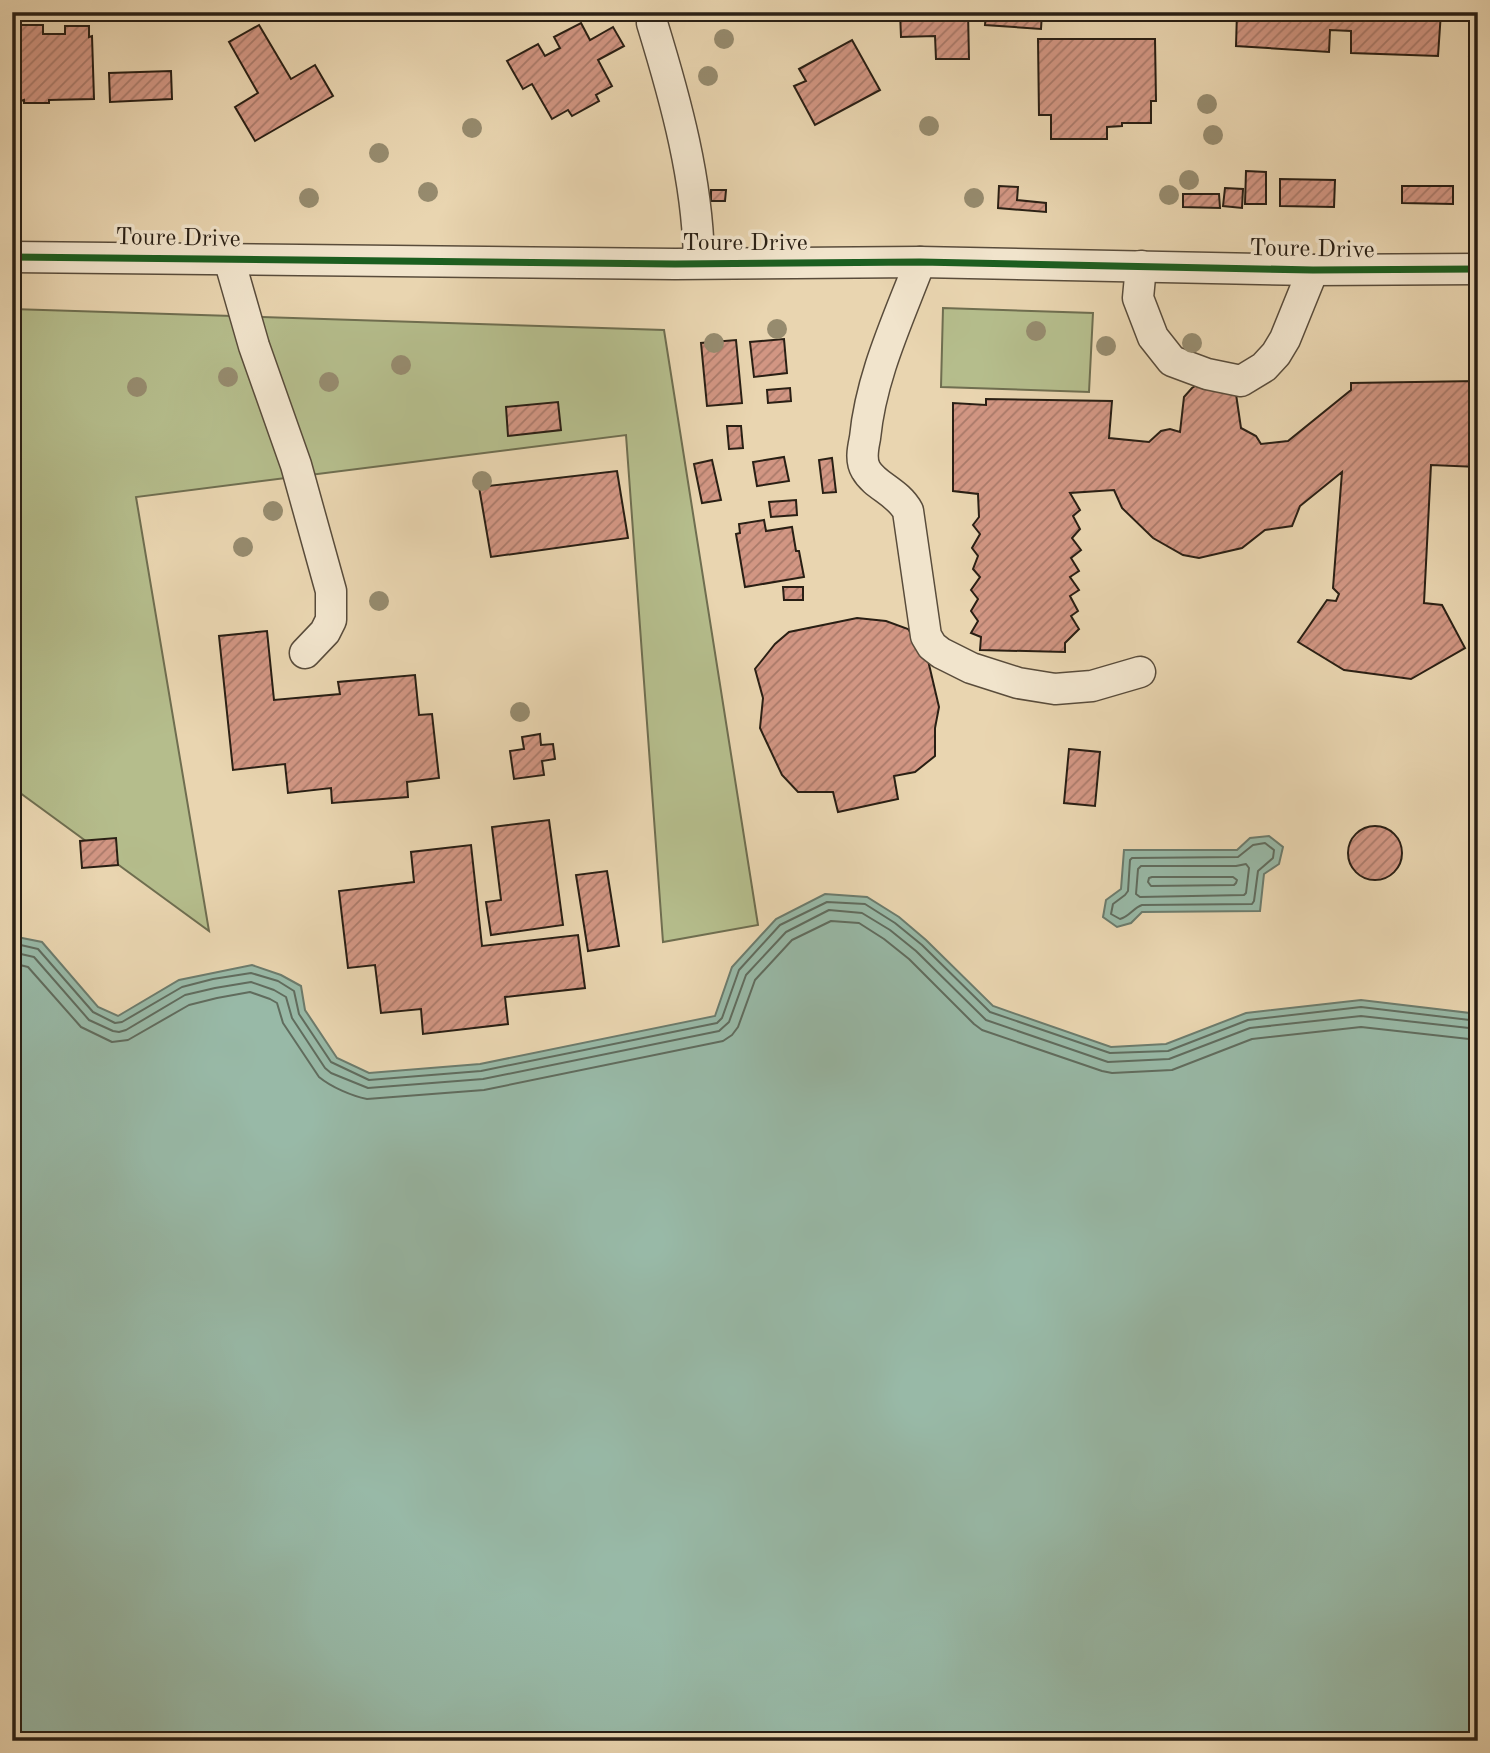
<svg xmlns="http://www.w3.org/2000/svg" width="1490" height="1753" font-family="'Old Standard TT',serif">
<defs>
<pattern id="building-hatch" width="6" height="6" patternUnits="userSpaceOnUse" patternTransform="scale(1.75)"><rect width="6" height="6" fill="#d29683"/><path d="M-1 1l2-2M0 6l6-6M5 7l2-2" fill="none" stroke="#aa7a6a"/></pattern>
</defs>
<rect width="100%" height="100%" fill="#e9d5b0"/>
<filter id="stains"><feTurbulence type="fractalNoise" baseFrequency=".00286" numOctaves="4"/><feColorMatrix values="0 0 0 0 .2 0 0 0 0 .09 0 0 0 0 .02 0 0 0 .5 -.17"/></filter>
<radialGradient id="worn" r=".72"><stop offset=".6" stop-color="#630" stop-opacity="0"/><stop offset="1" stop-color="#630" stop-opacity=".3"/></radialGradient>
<g fill="#b5bd8c" stroke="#6f6e50" stroke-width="2">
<path d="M943 308 1093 313 1089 392 941 387Z"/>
<path d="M12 309 664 330 758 925 663 942 626 435 136 497 209 931 12 787Z"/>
</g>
<g fill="#98b9a7" stroke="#6c7b6c" stroke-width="2">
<path d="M1269 836 1283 847 1279 864 1264 874 1260 911 1142 912 1131 923 1117 927 1103 917 1106 900 1121 889 1124 850H1237L1250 838Z"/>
<path d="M825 894 867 897 899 917 926 940 993 1006 1111 1047 1166 1044 1246 1013 1361 1000 1478 1014V1741H12V936L42 942 98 1007 118 1016 179 980 252 965 281 975 301 986 305 1010 337 1058 369 1073 480 1064 715 1016 732 967 776 919Z"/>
</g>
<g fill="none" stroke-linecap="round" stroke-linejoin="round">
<g stroke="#606c5e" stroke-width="2">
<path d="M1265 843 1274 850 1273 858 1258 871 1254 901 1252 904 1142 905C1133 908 1130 916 1120 919L1111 914 1113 904 1125 895 1128 891 1130 860 1132 858 1238 857 1253 845Z"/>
<path d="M1246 864 1249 868 1246 893 1244 895 1140 897 1136 894 1138 869 1141 866H1236Z"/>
<path d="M1152 877H1233L1237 880 1236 883 1234 885 1151 886 1148 882 1149 878Z"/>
<path d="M12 943 38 949 93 1012 115 1023 122 1022 182 987 213 979 251 973 278 981 294 991 299 1014 331 1062 369 1080 481 1071 717 1023 722 1018 739 970 780 925 827 902 865 904 895 923 922 945 990 1012 1110 1053 1168 1051 1248 1020 1361 1007 1478 1021"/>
<path d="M12 952 34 957 89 1020 113 1031 119 1032 126 1030 185 995 215 988 251 982 274 990 286 997 292 1018 325 1068 331 1073 368 1088 483 1079 719 1031 729 1022 746 975 786 932 829 910 862 913 890 930 916 951 986 1020 1108 1062 1169 1059 1250 1028 1361 1016 1478 1029"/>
<path d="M12 963 28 967 81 1027 112 1042 128 1040 189 1005 217 998 250 992 270 999 277 1003 283 1023 319 1077C331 1087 352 1096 367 1099L484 1090 723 1041 732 1035 738 1027 755 980 792 940 831 921 859 923 884 939 909 959 974 1024 982 1030 1102 1071 1112 1073 1172 1070 1252 1039 1361 1027 1478 1040"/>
</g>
</g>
<g fill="url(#building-hatch)" stroke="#291f14" stroke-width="2">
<path d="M900 12H968L969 59H936L935 36 901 37Z"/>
<path d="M986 12H1042L1041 29 985 25Z"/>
<path d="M1237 12H1441L1438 56 1351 53V31L1330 30 1329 52 1236 46Z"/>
<path d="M1473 12H1478V57L1469 56Z"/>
<path d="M581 23 590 40 613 27 624 46 598 60 612 86 596 95 599 101 572 116 568 110 552 119 532 84 523 89 507 61 538 44 545 56 560 48 554 37Z"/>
<path d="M18 25H43V34H65V26H89V37L92 36 94 99 49 100V103H24V100L21 101Z"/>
<path d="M259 25 291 79 315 65 333 96 255 141 235 107 258 93 229 42Z"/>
<path d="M1038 39H1155L1156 101H1151V123H1122V126L1107 127V139H1051V115H1039Z"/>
<path d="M852 40 880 90 815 125 794 86 806 81 799 69Z"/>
<path d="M171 71 172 99 110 102 109 73Z"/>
<path d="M1246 171 1266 172V204H1245Z"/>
<path d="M1280 179 1335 180 1334 207 1280 206Z"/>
<path d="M999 186 1018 187 1017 200 1046 203V212L998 208Z"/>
<path d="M1402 186H1453V204L1402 203Z"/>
<path d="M1225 188 1243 189 1242 208 1223 206Z"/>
<path d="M711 190H726L725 201H711Z"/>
<path d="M1183 194H1219L1220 208 1183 207Z"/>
<path d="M784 339 787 373 754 377 750 342Z"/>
<path d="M736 340 742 403 707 406 701 343Z"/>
<path d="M1203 381 1236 394 1241 428 1256 436 1261 444 1288 441 1351 390V383L1478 381V467L1431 465 1424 603 1442 605 1465 648 1411 679 1344 670 1298 642 1327 600 1336 601 1339 594 1333 588 1342 472 1300 506 1292 526 1265 530 1242 548 1199 558 1183 555 1153 538 1122 508 1114 490 1070 493 1080 510 1073 516 1080 529 1072 538 1081 550 1071 558 1079 571 1070 577 1079 590 1070 596 1078 611 1071 616 1079 629 1065 643V652L980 650 981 637 971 633 978 621 971 611 978 599 971 590 980 577 973 569 978 556 972 548 980 534 973 525 979 517 978 494 953 491V403L986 405V399L1112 401 1109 438 1149 442 1161 431 1170 429 1180 432 1184 397 1192 388Z"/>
<path d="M790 388 791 401 768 403 767 390Z"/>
<path d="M558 402 561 430 508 436 506 407Z"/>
<path d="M727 426H741L743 448 729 449Z"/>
<path d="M784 457 789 481 757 486 753 462Z"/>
<path d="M832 458 836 492 823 493 819 460Z"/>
<path d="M712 460 721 500 702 503 694 464Z"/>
<path d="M617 471 628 538 491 557 479 487Z"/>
<path d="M796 500 797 515 771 517 769 502Z"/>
<path d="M764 520 766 531 792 527 796 551H799L804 577 745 587 736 534 740 533 739 524Z"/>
<path d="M783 587H803V600H784Z"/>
<path d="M857 618 886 621 908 629 927 656 939 707 935 728V756L915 772 894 776 898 799 838 812 833 792H798L782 775 760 728 763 698 755 669 775 644 789 632Z"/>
<path d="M267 631 274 700 340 694 338 682 415 675 419 715 432 714 439 778 407 782 408 797 332 803 331 788 288 793 285 764 233 770 219 636Z"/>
<path d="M540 734 541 745 553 744 555 759 542 761 544 775 514 779 510 751 524 749 522 737Z"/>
<path d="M1069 749 1100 752 1095 806 1064 803Z"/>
<path d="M549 820 563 925 491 935 486 902 501 900 492 827Z"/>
<circle cx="1375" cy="853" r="27"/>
<path d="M116 838 118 865 82 868 80 841Z"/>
<path d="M471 845 482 946 578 935 585 988 505 997 508 1024 423 1034 421 1009 381 1013 375 965 348 968 339 891 414 882 411 852Z"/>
<path d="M607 871 619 946 588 951 576 875Z"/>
</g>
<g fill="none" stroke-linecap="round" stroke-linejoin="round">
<defs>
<g id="minor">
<path d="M652 23C676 101 698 181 699 263"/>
<path d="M12 257 675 264 920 262 1313 270 1478 269"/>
<path d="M229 259 254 346 296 465 331 591V620L325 632 305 653"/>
<path d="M920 262C898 320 871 376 865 438 863 448 860 460 866 470 875 486 898 492 908 511L926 636 932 646 941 653 971 668 1018 683 1055 689 1092 686 1140 672"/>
<path d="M1141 266 1138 298 1153 337 1172 361 1207 374 1241 381 1264 367 1276 354 1285 339 1313 270"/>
</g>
</defs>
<use href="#minor" stroke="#594c3b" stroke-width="33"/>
<use href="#minor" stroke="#f1e4cc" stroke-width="30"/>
<defs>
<path id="cycleway" d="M12 257 675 264 920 262 1313 270 1478 269"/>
</defs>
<use href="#cycleway" stroke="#f1e4cc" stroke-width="11"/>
<use href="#cycleway" stroke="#1b5e20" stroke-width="7"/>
</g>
<g fill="#968b6e">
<circle cx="724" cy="39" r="10"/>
<circle cx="708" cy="76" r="10"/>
<circle cx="1207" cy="104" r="10"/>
<circle cx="929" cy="126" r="10"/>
<circle cx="472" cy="128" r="10"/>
<circle cx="1213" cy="135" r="10"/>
<circle cx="379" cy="153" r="10"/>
<circle cx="1189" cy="180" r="10"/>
<circle cx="428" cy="192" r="10"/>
<circle cx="1169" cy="195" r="10"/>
<circle cx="309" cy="198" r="10"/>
<circle cx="974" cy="198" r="10"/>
<circle cx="777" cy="329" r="10"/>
<circle cx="1036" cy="331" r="10"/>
<circle cx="714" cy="343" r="10"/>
<circle cx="1192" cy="343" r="10"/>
<circle cx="1106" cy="346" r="10"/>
<circle cx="401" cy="365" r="10"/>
<circle cx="228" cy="377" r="10"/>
<circle cx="329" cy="382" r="10"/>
<circle cx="137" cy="387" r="10"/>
<circle cx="482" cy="481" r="10"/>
<circle cx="273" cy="511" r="10"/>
<circle cx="243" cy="547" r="10"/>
<circle cx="379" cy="601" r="10"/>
<circle cx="520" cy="712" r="10"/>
</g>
<g text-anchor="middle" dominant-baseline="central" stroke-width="7" stroke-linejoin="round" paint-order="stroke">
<g font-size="24" fill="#291f14" stroke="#f1e4cc">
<text transform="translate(178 239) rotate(1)">Toure Drive</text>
<text x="745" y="244">Toure Drive</text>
<text transform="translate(1312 250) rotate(1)">Toure Drive</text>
</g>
</g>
<rect width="1490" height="1753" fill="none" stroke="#e9d5b0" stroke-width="42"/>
<rect x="14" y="14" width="1462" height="1725" fill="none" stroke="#291f14" stroke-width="3.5"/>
<rect x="21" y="21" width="1448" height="1711" fill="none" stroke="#291f14" stroke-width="2"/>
<rect width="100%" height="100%" filter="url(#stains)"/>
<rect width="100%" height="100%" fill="url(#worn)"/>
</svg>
